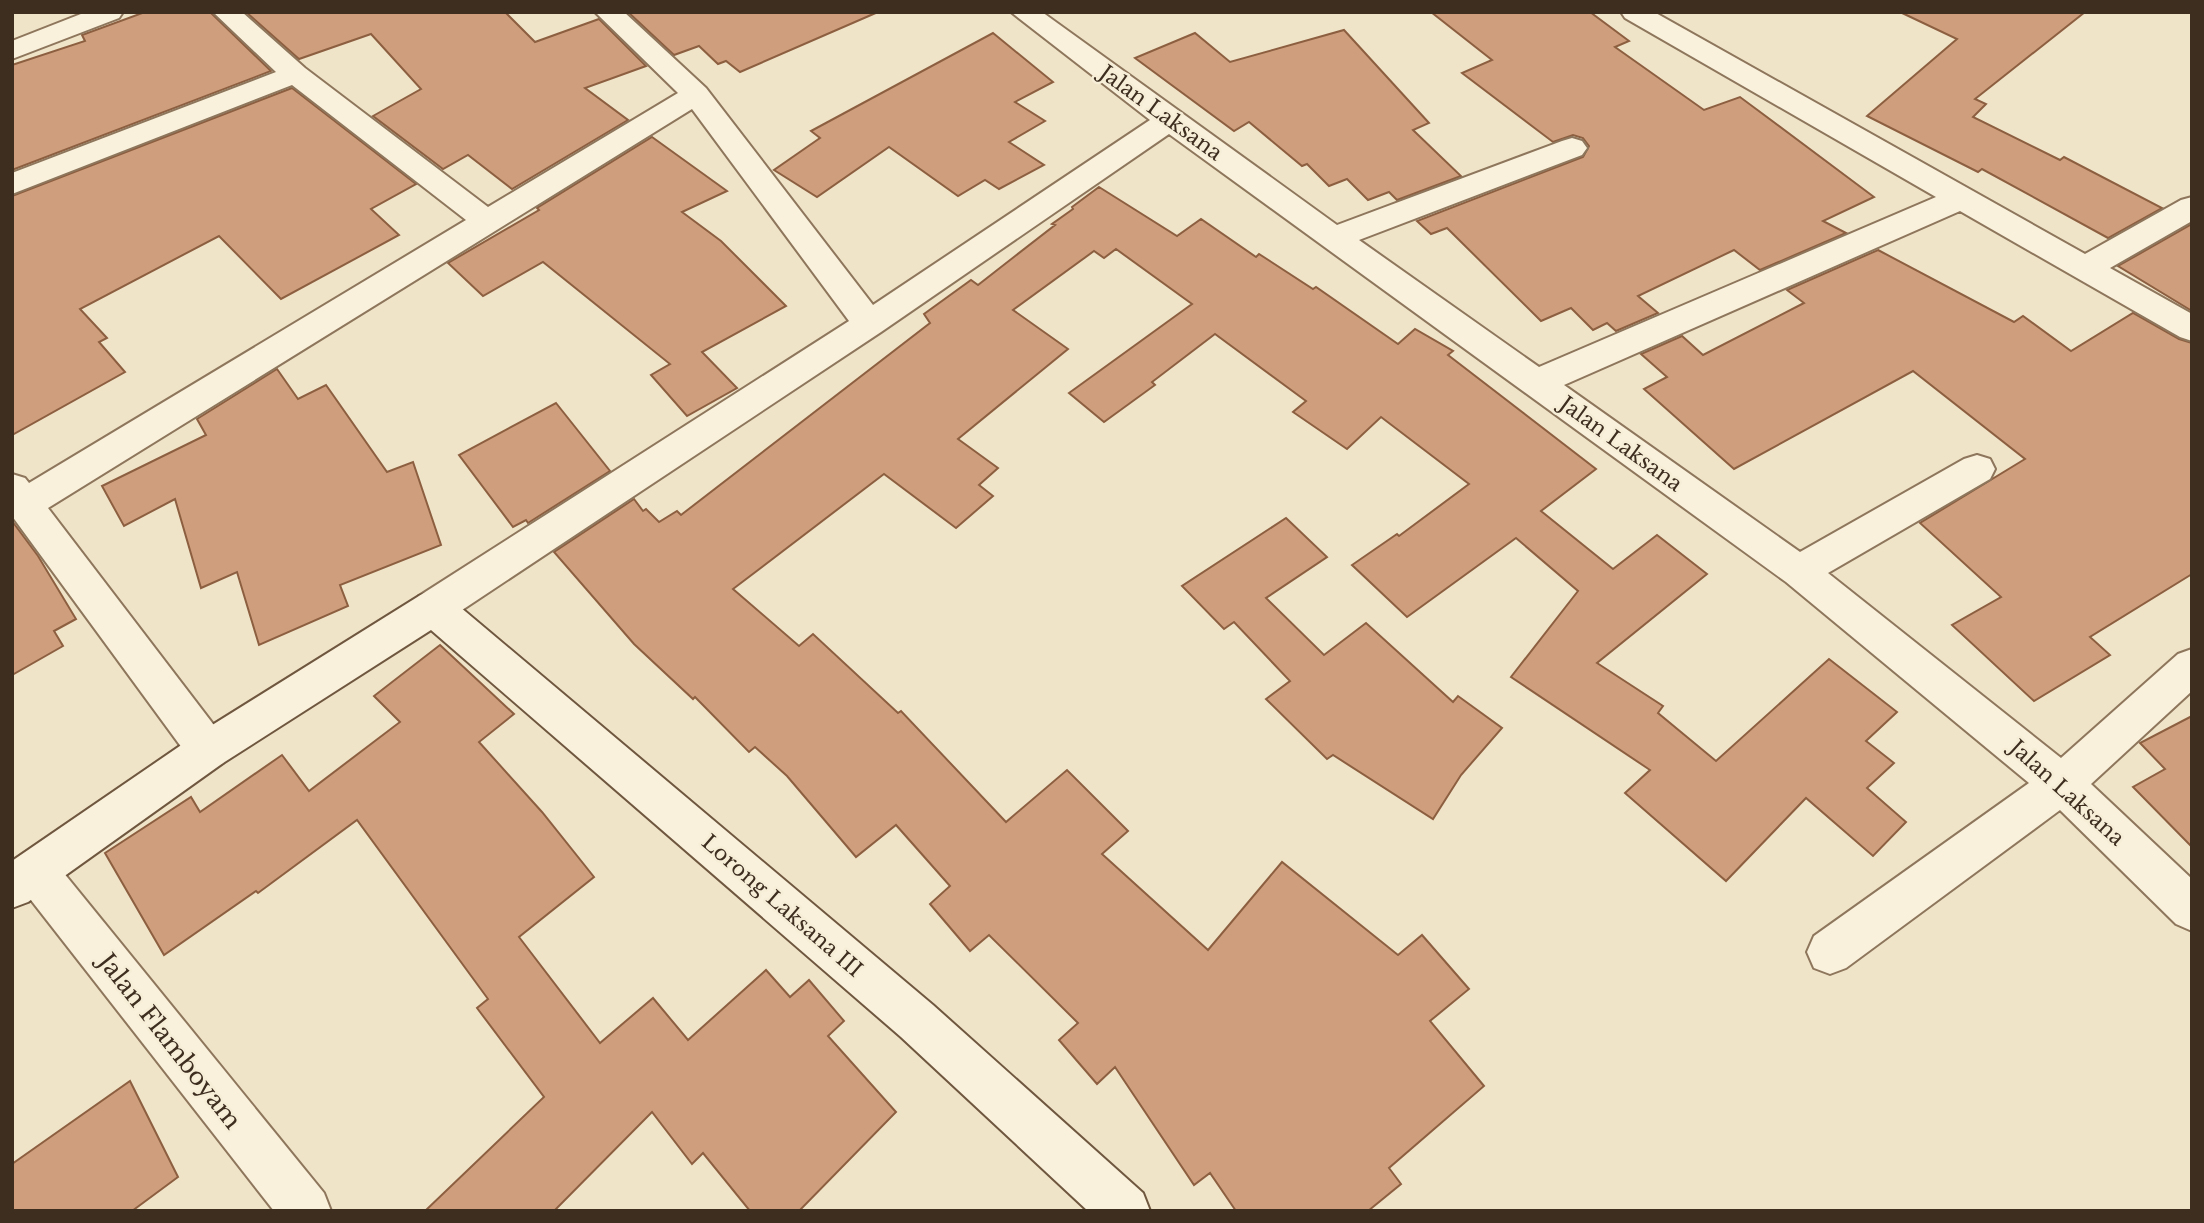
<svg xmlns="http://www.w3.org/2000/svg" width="2204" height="1223" font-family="'Libre Baskerville',serif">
<rect width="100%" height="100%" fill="#f0e4c8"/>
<g fill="#cf9f7d" stroke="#8d5f41" stroke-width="2">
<path d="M145 12H210L271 71 12 170V65L85 41 82 35Z"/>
<path d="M246 12H505L535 42 599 19 646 66 585 88 628 120 512 189 468 155 443 169 373 116 421 89 371 34 299 59Z"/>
<path d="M628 12H878L740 72 726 61 718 64 699 46 674 55Z"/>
<path d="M1431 12H1590L1629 41 1615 47 1704 110 1740 97 1874 197 1823 221 1846 233 1760 270 1734 250 1638 296 1658 313 1616 331 1607 323 1593 330 1571 308 1541 321 1447 228 1431 234 1417 221 1583 157 1589 146 1583 138 1573 135 1553 142 1462 73 1492 60Z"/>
<path d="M1900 12H2085L1975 99 1986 104 1973 117 2060 160 2064 157 2162 208 2108 238 1982 169 1978 172 1867 116 1957 39Z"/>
<path d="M1344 30 1429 123 1413 130 1461 176 1397 200 1389 192 1368 200 1347 179 1329 186 1307 164 1302 166 1249 122 1234 131 1135 58 1195 33 1230 62Z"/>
<path d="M993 33 1053 82 1015 102 1045 121 1009 142 1044 165 999 189 985 180 958 196 889 147 817 197 774 170 820 138 811 131Z"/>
<path d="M292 88 416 184 371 209 399 235 281 299 219 236 80 309 107 338 99 342 125 372 12 435V196Z"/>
<path d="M652 137 727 191 682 212 721 241 786 306 702 352 737 388 687 416 651 375 670 364 543 262 483 296 448 263 539 210 537 208Z"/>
<path d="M1099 187 1177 236 1201 219 1256 257 1259 254 1313 289 1316 287 1398 344 1415 329 1453 351 1448 355 1596 469 1541 511 1613 569 1657 535 1707 574 1597 663 1663 706 1658 713 1716 761 1829 659 1897 712 1866 741 1894 763 1867 788 1906 822 1873 856 1806 798 1726 881 1625 793 1650 770 1511 677 1578 591 1516 538 1407 617 1352 565 1397 534 1399 536 1469 484 1381 417 1347 449 1293 412 1306 401 1215 334 1152 382 1155 385 1104 422 1069 393 1192 304 1116 249 1104 258 1094 251 1013 310 1068 349 958 439 998 468 979 485 993 496 956 528 884 474 733 589 799 646 813 634 898 713 901 711 1006 822 1067 770 1128 831 1102 854 1208 950 1282 862 1398 955 1422 935 1469 989 1430 1021 1484 1086 1389 1168 1401 1184 1368 1211H1236L1210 1173 1194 1185 1115 1067 1097 1084 1059 1040 1078 1023 989 935 970 951 930 904 950 886 896 825 856 857 787 776 755 747 749 752 695 697 693 699 634 644 554 552 634 499 643 511 646 509 659 522 677 511 681 515 930 323 924 314 971 280 978 285 1055 225 1052 224 1073 209 1072 207Z"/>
<path d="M2192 224V311L2118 266Z"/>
<path d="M1878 250 2014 322 2023 316 2071 351 2133 313 2179 339 2192 343V574L2090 637 2110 655 2034 701 1952 625 2001 597 1920 523 2025 459 1913 371 1734 469 1644 389 1667 377 1641 354 1682 336 1703 355 1804 303 1787 290Z"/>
<path d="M277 369 298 399 326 385 387 472 413 462 441 545 340 585 348 606 259 645 237 572 201 588 175 499 124 526 102 486 206 435 197 419Z"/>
<path d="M556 403 610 471 528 523 526 520 513 527 459 455Z"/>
<path d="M1286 518 1327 557 1266 598 1324 655 1366 623 1453 702 1458 696 1502 728 1461 775 1433 819 1333 755 1327 759 1266 699 1290 681 1234 622 1224 629 1182 586Z"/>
<path d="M12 521 38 556 76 619 54 631 63 646 12 675Z"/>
<path d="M440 645 514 714 479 742 542 812 594 877 519 937 600 1043 653 998 688 1040 766 970 790 997 809 980 844 1021 828 1036 896 1112 799 1211H750L703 1153 692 1164 652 1112 554 1211H425L544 1097 477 1008 488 999 357 820 258 893 256 891 164 955 105 853 191 797 200 812 282 755 309 791 400 722 374 696Z"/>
<path d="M2192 716V847L2133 787 2165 769 2140 743Z"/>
<path d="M130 1081 178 1177 132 1211H12V1164Z"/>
</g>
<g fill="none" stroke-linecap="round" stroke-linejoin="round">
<defs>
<g id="street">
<path d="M86 12H123L119 18 12 59V41Z"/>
<path d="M213 12H242L305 68 488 207 678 93 595 12H624L706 88 873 305 1150 120 1011 12H1042L1337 225 1562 141 1572 138 1582 141 1587 148 1582 155 1359 240 1539 367 1936 197 1625 18 1621 12H1654L2085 254 2181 200 2192 197V221L2110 268 2192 314V341L2180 337 1960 211 1564 385 1800 552 1964 459 1977 455 1990 459 1995 469 1990 479 1828 573 2061 758 2178 654 2192 649V691L2091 784 2192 879V931L2176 924 2060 810 1846 968 1830 974 1814 968 1807 952 1814 936 2029 783 1786 582 1169 134 881 332 447 620 433 624 419 620 414 608 419 596 849 321 692 109 48 508 223 737 229 750 223 763 208 769 193 763 12 516V474L25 478 29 483 466 220 292 85 12 194V173L276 72Z"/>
<path d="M35 850 50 856 324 1193 331 1211H274L20 886 13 871 20 856Z"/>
</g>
<path id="secondary" d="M433 592 447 596 933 1005 1143 1193 1150 1211H1088L901 1037 431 630 223 763 28 902 12 908V861L193 737 419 596Z"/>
</defs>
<use href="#street" stroke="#8d765c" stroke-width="4"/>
<use href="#secondary" stroke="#6f573f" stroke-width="4"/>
<use href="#street" fill="#faf1dc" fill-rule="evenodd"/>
<use href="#secondary" fill="#faf1dc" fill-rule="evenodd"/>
</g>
<g text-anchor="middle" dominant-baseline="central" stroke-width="5" stroke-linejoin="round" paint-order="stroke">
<g font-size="21" fill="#3d2e20" stroke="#f7eed8">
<text transform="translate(1161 113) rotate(36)">Jalan Laksana</text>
<text transform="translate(1621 444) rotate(36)">Jalan Laksana</text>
<text transform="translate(2067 793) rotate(42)">Jalan Laksana</text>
<text transform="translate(782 906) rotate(41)">Lorong Laksana III</text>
</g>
<g font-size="24" fill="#3d2e20" stroke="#f7eed8">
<text transform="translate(170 1041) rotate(52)">Jalan Flamboyam</text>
</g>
</g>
<rect width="2204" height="1223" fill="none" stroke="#3d2e20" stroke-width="28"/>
</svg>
